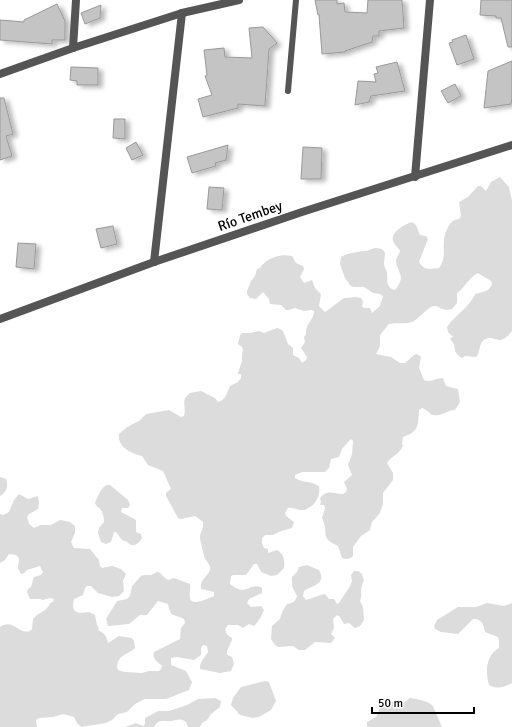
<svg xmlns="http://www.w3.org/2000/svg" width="512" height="727" font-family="Signika,sans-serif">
<defs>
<filter id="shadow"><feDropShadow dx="4.5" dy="2.5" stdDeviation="2" flood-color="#0004"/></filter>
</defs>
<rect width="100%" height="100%" fill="#fff"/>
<g fill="#dcdcdc">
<path d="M500 177 509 187 512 201V331C498 349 495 333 484 340 478 344 481 352 476 357L465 356 462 358C455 354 455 351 454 344L450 339 454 335 452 336 448 332 447 327C455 315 469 308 475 294 482 292 489 292 492 284L491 281 478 273C467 279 466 287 457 293V303L452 309C442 312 439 305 434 306 428 307 419 318 414 321 407 325 397 322 389 324L380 335V346L376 354 391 357 400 363H405L414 355 417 354 421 357 419 368 424 380C430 383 436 378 443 378L446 386 458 389 460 402 455 410C447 410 441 417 433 415 429 414 427 409 422 408L419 410C418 425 419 432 403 437L402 444 403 446C398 456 392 455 387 463L393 473V480L383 493V504L380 513 372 522 370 530 361 536 353 547V556L351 558 346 559 342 558 338 546C318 537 330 533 322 518L325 508 324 505H320L321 502 320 498C328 489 333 494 343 494L346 492 347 489 344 482 352 475 348 465 352 454 353 441 351 439 342 449 339 457 331 459 329 468 325 472H302L295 475V478C303 483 311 481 319 486 321 496 315 507 304 510 299 511 293 507 288 508L285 513 286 516 294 522 292 528 281 531 273 535H265C260 539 262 543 264 548L268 549V553L277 550C284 554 285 561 284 568L277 575 271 576 261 572 257 564H254L246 575H233L231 576 230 584C246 598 250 581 262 588V593L249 599 247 603 251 607 261 606 264 610C263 613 257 624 254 626L249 624 243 628 238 625H228C223 631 226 634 232 638V640L227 651V655L232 657 234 664 231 671 220 673 200 669C199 663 205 657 208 652L207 646 203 645 201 648V655L194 660 177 657 171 658V665L186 671 192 682 189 690 166 699H145L135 704 127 712 118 714 112 720 106 723 81 727 77 723 74 717 63 714 53 717 39 718 36 720 37 727H0V627C14 618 18 635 30 631L32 629 33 619C38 612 47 612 50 603L53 602 54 599 50 598 43 600 40 599H30L27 592 28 589 31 587 34 577 41 575 43 572 40 566 27 570 24 573 21 574 18 568 19 558 16 555 9 554 5 560 0 563V514L3 515 9 512 14 500 19 494 28 499 38 496 39 503 38 509 29 514 27 517 29 524 34 528 41 525H51L60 520 70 522 75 526V533L71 542 74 548 90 549 99 560 100 566 102 568 112 566 121 569 126 574 123 581 124 591 119 596 112 597 98 593 91 586H87L85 588 83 595 74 599C71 613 76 614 89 612L95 615 97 625 99 629 98 630C104 633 107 636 108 643L119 636 132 638 134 641 135 648C128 655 118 654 117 667L118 670 125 672 142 673 149 671H159L161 669 162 666C157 661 152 659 154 652 163 648 171 643 180 639L181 628 185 623 184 619C173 613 171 619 168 604L158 601 147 615H140L129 624 108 626 106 619 117 601 127 599 130 596 132 586 141 576 144 575H151L157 572 160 573 165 578 168 580 174 578 190 584C191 589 189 592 190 597 191 608 208 598 214 596V592L201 589C199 578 211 576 210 567 209 564 207 561 205 559 204 555 200 541 200 537 200 532 204 529 203 522L195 516 181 519 178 518 166 496V493L171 489 163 471 148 465 142 456C132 454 117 447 119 434L127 427 139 421 146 414 169 410 181 417 184 416C186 409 183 404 185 398L190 393 201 391 215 398 218 402C225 401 227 393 230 386L238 382 241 378V374H238V373L242 361V354L243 350 242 347 238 344 240 335 242 333H250L259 331 264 333 277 328 280 329 283 331 288 344 293 348V355L299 358 302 363 306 360 307 357 301 348 305 342 304 337 306 334C306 322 313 322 314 311L311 310 304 311 295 308 289 310H286L281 305 270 304 269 299 263 292 256 299 250 298 247 294V291L251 281 255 276 257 269 260 268C266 258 280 253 292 256L296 263 303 266 304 269 300 277 304 283 312 280 315 288 321 294 319 306 325 312 344 298 356 297 361 298 363 302 362 307 365 308H370L372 313 380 306 383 296 380 294 373 293 364 287H353L350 285 345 278 340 264 341 257C347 253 357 252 364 251 369 251 372 248 376 248 389 249 384 256 384 264 384 267 386 269 387 272 388 280 385 287 395 290 407 275 397 274 396 260L400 251C399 248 395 246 394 243 388 233 405 224 412 222L416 225 420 235 426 236 428 239 419 262C425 271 429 269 439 268 446 259 443 250 444 240 444 235 449 223 453 221 455 220 457 219 459 219L461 216 459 202 468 197 478 186H481L486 191 491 182Z"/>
<path d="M0 477 6 479C9 487 6 492 0 496Z"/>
<path d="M107 485H110L128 500 130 505 128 508H122L121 512 136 520V532L141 534 142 538C140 542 136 546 131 545L127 542 122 540 116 532H114L111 542 106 544 101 542 98 533 99 528 104 522C104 519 103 513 101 510 99 507 96 507 95 503 98 496 101 487 107 485Z"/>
<path d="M307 565 319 570C327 584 313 585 304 591L303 596 306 600 324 594 326 595 329 599H334L337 604 339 603 350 586 352 581 351 575 354 571H358L362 574 364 581C359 587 363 594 360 601L363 607 364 620 360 626 355 628 349 623 344 624 340 617 337 615 333 619 334 628 331 634 335 638 331 643 315 642 305 650H299L293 646 278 647 275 645 271 639 272 626 280 619C281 613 284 609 287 604 292 603 295 603 297 596L292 586V577L297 572 299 567Z"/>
<path d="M487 603 504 606 512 603V683C504 687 498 690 489 685 485 672 486 655 499 648V641L498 637 485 632C484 624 481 618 473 619L458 634 441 632 435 629 434 626 437 620 458 607H476Z"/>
<path d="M265 681 269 682 276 701 271 710 259 717 253 718 240 715 231 705 233 698 241 687Z"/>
<path d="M215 698 221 701 220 707 211 714 207 720 202 723 200 727H188L186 722C180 718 178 720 171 721 163 722 159 718 154 727H125L136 723 143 726 145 724V718L158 711H169L187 705 198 699Z"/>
<path d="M410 698C418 699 428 701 433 706L442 727H367V722L376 717 382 703H391L394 701 402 704Z"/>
</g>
<g fill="#c4c4c4" stroke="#999" filter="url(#shadow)">
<path d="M315 0H337V4L344 3 345 12 367 13 368 0H402L404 28 379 31V36H373L372 42 345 51V52L322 54 319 15H318Z"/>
<path d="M481 0H512V47H508L501 18H496V16L480 15Z"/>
<path d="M57 4 65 21V40H52V44L0 40V20L24 22V20Z"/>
<path d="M101 5 100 18 85 24 81 13Z"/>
<path d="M263 27 277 43 269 49 265 106 238 104V108L203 117 198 99 212 95 205 76 207 75 204 50 224 48 225 57 252 58 249 28Z"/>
<path d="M466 35 474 59 457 65 449 43 453 42 452 40Z"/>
<path d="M512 61V98L511 104 484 108 488 71Z"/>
<path d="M397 62 405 91 371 96 369 102 355 105 358 81 376 82 374 74 378 73 376 67Z"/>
<path d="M71 67 98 68V85H77V81L70 80Z"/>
<path d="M455 84 461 96 448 103 441 91Z"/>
<path d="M0 98H4L13 134 6 136 12 156 0 160Z"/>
<path d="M114 119H125V139L113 138Z"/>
<path d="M136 142 143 155 132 160 126 148Z"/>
<path d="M228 145 226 160 215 163 216 166 192 173 187 157Z"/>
<path d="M303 147 322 148 321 179H301Z"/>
<path d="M209 187 224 188 222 210 207 209Z"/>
<path d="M113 226 117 244 101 248 96 229Z"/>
<path d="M18 243 36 244 34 269 16 267Z"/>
</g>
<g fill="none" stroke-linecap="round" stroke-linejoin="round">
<path stroke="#555" stroke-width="6" d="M288 91 296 0"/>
<g stroke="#555" stroke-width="8">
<path d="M73 48 76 0"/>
<path d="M0 74 73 48 182 13 239 0"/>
<path d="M415 177 430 0"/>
<path d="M154 262 182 13"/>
<path d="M0 319 154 262 302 212 512 145"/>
</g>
</g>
<g text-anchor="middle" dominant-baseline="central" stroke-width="3" stroke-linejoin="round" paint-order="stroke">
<g font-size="14" fill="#000" stroke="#fff">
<text transform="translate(250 216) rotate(-19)">Río Tembey</text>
</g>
</g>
<path d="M372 707v6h102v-6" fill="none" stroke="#000000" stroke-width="2"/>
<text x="378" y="707" font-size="12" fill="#000000" stroke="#ffffff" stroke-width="3" paint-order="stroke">50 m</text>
</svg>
